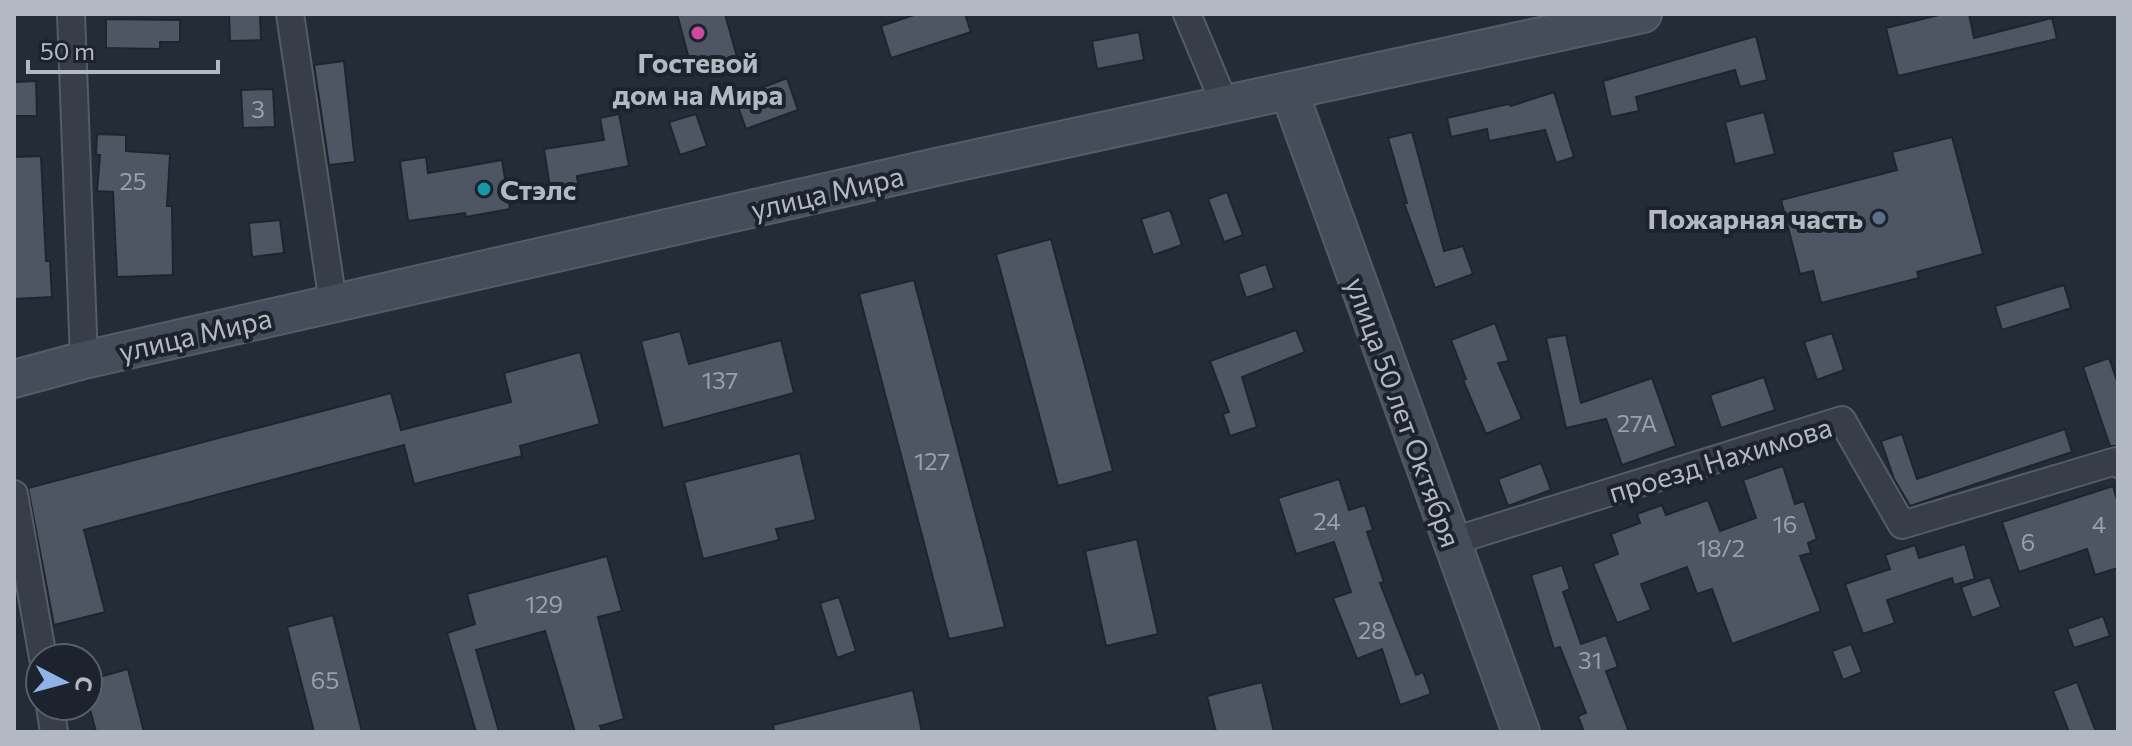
<svg xmlns="http://www.w3.org/2000/svg" width="2132" height="746" font-family="Commissioner,sans-serif">
<rect width="100%" height="100%" fill="#242c37"/>
<g fill="#4d5662" stroke="#1f252e" stroke-width="2">
<path d="M229 14H260L261 40 230 41Z"/>
<path d="M677 14H725L737 57 692 70Z"/>
<path d="M917 14H965L971 32 891 58 881 26Z"/>
<path d="M1943 14H1969L1974 38 2052 18 2057 39 1898 76 1886 28Z"/>
<path d="M106 19 180 20V42H160V49L106 48Z"/>
<path d="M1139 32 1144 60 1097 69 1092 41Z"/>
<path d="M1756 36 1767 80 1740 87 1735 70 1636 97 1639 111 1611 117 1603 81Z"/>
<path d="M344 61 355 162 329 165 314 65Z"/>
<path d="M787 78 798 110 746 129 735 98Z"/>
<path d="M36 81 37 116H14V82Z"/>
<path d="M273 89 275 127 243 128 241 90Z"/>
<path d="M1554 92 1574 157 1556 163 1545 130 1489 141 1487 129 1451 137 1447 118 1508 104 1511 106Z"/>
<path d="M1764 112 1775 154 1735 164 1725 122Z"/>
<path d="M619 114 629 166 577 176 578 184 550 188 544 149 604 140 600 118Z"/>
<path d="M696 114 707 146 680 155 669 122Z"/>
<path d="M1412 132 1444 251 1463 246 1473 274 1435 288 1404 203H1407L1388 138Z"/>
<path d="M97 134 126 135V151L170 154 167 206H172L173 275 117 277 113 192 97 191 100 155H96Z"/>
<path d="M1952 137 1983 254 1917 272 1919 278 1821 303 1813 271 1800 274 1781 200 1897 170 1892 152Z"/>
<path d="M41 156 46 261H50L52 297 14 299V157Z"/>
<path d="M426 157 428 173 502 160 510 209 466 217 465 213 408 221 400 161Z"/>
<path d="M1227 192 1243 235 1224 242 1208 199Z"/>
<path d="M1170 210 1182 245 1153 255 1141 219Z"/>
<path d="M280 220 284 253 252 257 249 223Z"/>
<path d="M1051 239 1113 471 1058 486 996 254Z"/>
<path d="M1266 264 1274 288 1246 298 1238 274Z"/>
<path d="M914 280 1005 627 949 639 859 294Z"/>
<path d="M2064 285 2071 308 2002 330 1995 306Z"/>
<path d="M1495 323 1509 361 1498 363 1522 419 1486 434 1463 380 1466 379 1451 340Z"/>
<path d="M1296 330 1305 352 1242 377 1257 427 1230 436 1223 414 1229 412 1210 361Z"/>
<path d="M680 331 689 364 781 340 794 393 663 428 641 341Z"/>
<path d="M1832 333 1844 370 1817 380 1804 342Z"/>
<path d="M1566 335 1581 403 1652 378 1676 446 1622 465 1606 419 1566 428 1546 338Z"/>
<path d="M580 352 600 424 520 446 522 456 414 484 404 445 84 530 105 612 54 625 28 488 391 393 401 430 511 402 504 373Z"/>
<path d="M2109 358 2118 384V446H2110L2083 367Z"/>
<path d="M1764 377 1775 410 1721 428 1710 395Z"/>
<path d="M2065 429 2072 452 1910 506 1894 479 1881 441 1902 434 1917 479Z"/>
<path d="M800 453 816 520 776 529 779 540 703 559 684 482Z"/>
<path d="M1541 463 1551 490 1508 506 1498 479Z"/>
<path d="M1783 466 1795 504 1804 501 1817 539 1808 543 1811 553 1800 556 1821 611 1732 644 1712 589 1697 594 1687 567 1641 584 1651 610 1617 623 1593 564 1618 554 1611 534 1640 523 1637 514 1662 505 1666 515 1708 500 1720 531 1756 518 1743 480Z"/>
<path d="M1339 479 1349 510 1365 505 1373 530 1367 532 1384 582 1380 583 1416 675 1423 672 1431 694 1400 705 1382 649 1357 659 1333 598 1351 592 1334 542 1296 554 1278 498Z"/>
<path d="M2113 486 2118 503V568L2095 575 2087 549 2019 572 2002 522Z"/>
<path d="M1137 539 1158 634 1106 646 1085 551Z"/>
<path d="M1965 544 1975 579 1954 585 1952 578 1887 600 1895 623 1863 634 1845 584 1890 569 1885 555 1915 545 1919 558Z"/>
<path d="M607 556 622 611 598 617 624 719 600 726 602 732H575L545 631 476 650 499 732H476L447 633 475 624 467 594Z"/>
<path d="M1562 565 1570 589 1563 592 1581 644 1606 635 1618 667 1606 671 1629 732H1584L1578 716 1586 713 1560 647 1554 649 1531 575Z"/>
<path d="M1990 577 2001 607 1972 618 1961 587Z"/>
<path d="M839 597 856 651 837 658 820 603Z"/>
<path d="M333 615 362 732H314L287 627Z"/>
<path d="M2103 616 2110 636 2074 648 2067 629Z"/>
<path d="M1851 644 1862 672 1843 680 1832 651Z"/>
<path d="M128 669 144 732H96L88 702V680Z"/>
<path d="M1262 682 1274 732H1216L1207 696Z"/>
<path d="M2077 682 2096 732H2069L2053 691Z"/>
<path d="M913 690 922 732H774L773 725Z"/>
</g>
<g fill="none" stroke-linecap="round" stroke-linejoin="round">
<defs>
<g id="street">
<path d="M71 14 84 360"/>
<path d="M290 14 333 303"/>
<path d="M1187 14 1225 105"/>
<path d="M14 494 43 658"/>
<path d="M1450 542 1842 420 1902 525 2116 461 2118 464"/>
<path d="M50 706 54 732"/>
</g>
<g id="secondary">
<path d="M1289 91 1521 732"/>
<path d="M14 379 84 360 936 167 1643 14"/>
</g>
</defs>
<use href="#street" stroke="#555c65" stroke-width="30"/>
<use href="#secondary" stroke="#555c65" stroke-width="40"/>
<use href="#street" stroke="#373e47" stroke-width="26"/>
<use href="#secondary" stroke="#464d5a" stroke-width="36"/>
</g>
<circle fill="#d1479c" stroke="#1d232c" stroke-width="3" cx="698" cy="33" r="8"/>
<circle fill="#0f9aa8" stroke="#1d232c" stroke-width="3" cx="484" cy="189" r="8"/>
<circle fill="#5c6f8a" stroke="#1d232c" stroke-width="3" cx="1879" cy="218" r="8"/>
<g text-anchor="middle" dominant-baseline="central" stroke-width="8" stroke-linejoin="round" paint-order="stroke">
<g font-size="24" fill="#99a0ab">
<text x="258" y="108">3</text>
<text x="133" y="180">25</text>
<text x="720" y="379">137</text>
<text x="1637" y="422">27А</text>
<text x="932" y="460">127</text>
<text x="1327" y="520">24</text>
<text x="1785" y="523">16</text>
<text x="2099" y="523">4</text>
<text x="2028" y="541">6</text>
<text x="1721" y="547">18/2</text>
<text x="544" y="603">129</text>
<text x="1372" y="629">28</text>
<text x="1590" y="659">31</text>
<text x="325" y="679">65</text>
</g>
<g font-size="28" font-weight="bold" fill="#b2b9c3" stroke="#1d232c">
<text x="698" y="62">Гостевой<tspan x="698" dy="32">дом на Мира</tspan></text>
<text x="500" y="189" text-anchor="start">Стэлс</text>
<text x="1863" y="218" text-anchor="end">Пожарная часть</text>
</g>
<g font-size="28" fill="#b2b9c3" stroke="#1d232c">
<text transform="translate(827 192) rotate(-13)">улица Мира</text>
<text transform="translate(195 334) rotate(-13)">улица Мира</text>
<text transform="translate(1404 412) rotate(70)">улица 50 лет Октября</text>
<text transform="translate(1720 459) rotate(-17)">проезд Нахимова</text>
</g>
</g>
<rect width="2132" height="746" fill="none" stroke="#b2b9c3" stroke-width="32"/>
<g transform="translate(64 682) rotate(96)"><circle r="38" fill="#1d232c" stroke="#595f68" stroke-width="2"/>
<path d="M0-6L14 30L0 20L-14 30Z" fill="#91b3ea"/>
<text y="-12" font-size="22" font-weight="bold" text-anchor="middle" fill="#b2b9c3">С</text>
</g>
<path d="M28 60v12h190v-12" fill="none" stroke="#b2b9c3" stroke-width="4"/>
<text x="40" y="60" font-size="24" fill="#b2b9c3" stroke="#1d232c" stroke-width="6" paint-order="stroke">50 m</text>
</svg>
